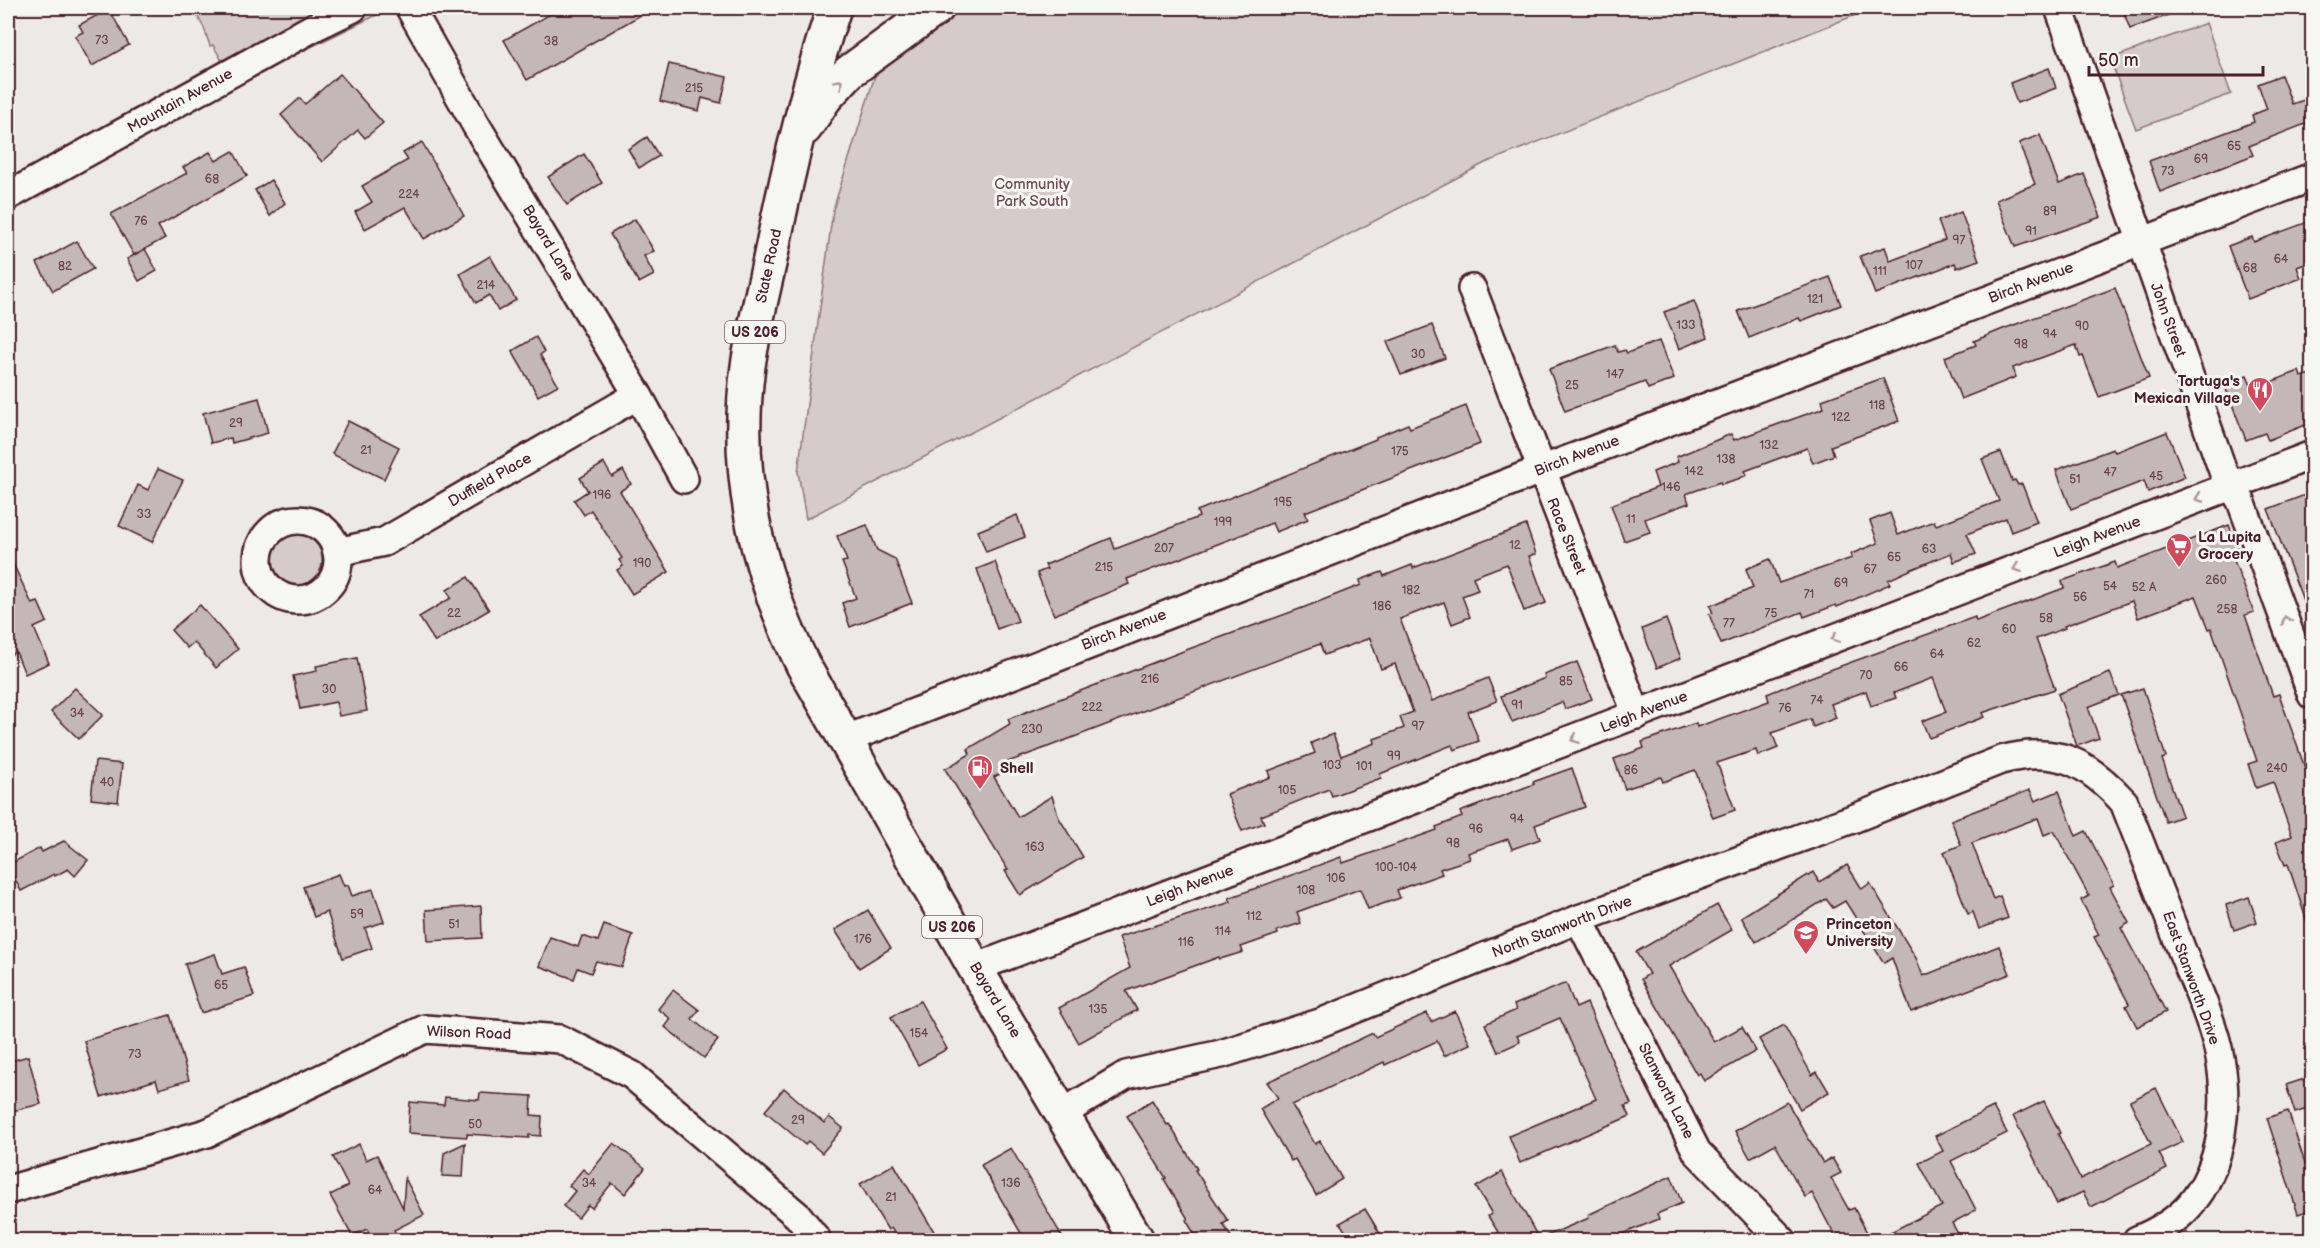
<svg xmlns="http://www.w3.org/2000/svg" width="2320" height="1248" font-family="'Balsamiq Sans',sans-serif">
<rect width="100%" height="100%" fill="#ece9e6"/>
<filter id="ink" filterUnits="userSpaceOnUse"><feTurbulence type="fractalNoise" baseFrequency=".0167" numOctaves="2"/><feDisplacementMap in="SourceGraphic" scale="12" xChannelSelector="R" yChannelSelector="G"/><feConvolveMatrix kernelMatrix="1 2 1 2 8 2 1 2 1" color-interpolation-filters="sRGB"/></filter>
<g filter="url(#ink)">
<g fill="#d4cbca" stroke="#8f757a" stroke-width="1.5">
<path d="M193 8H391L235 84 213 45 210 46 204 28Z"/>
<path d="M896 8H1873L1485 163 806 519 798 472 833 210Z"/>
<path d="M2206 23 2231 94 2136 129 2110 59Z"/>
<circle cx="296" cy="560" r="26"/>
</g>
<g fill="#c4b7b7" stroke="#4a1f2b" stroke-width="1.5">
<path d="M561 8H653L527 80 504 40Z"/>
<path d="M2122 8H2182V10L2130 29Z"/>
<path d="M109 9 129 45 92 66 75 36 83 32 79 25Z"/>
<path d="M669 64 727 77 721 103 702 98 699 111 660 101Z"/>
<path d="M2049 68 2056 88 2017 103 2010 83Z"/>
<path d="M340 74 383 123 365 138 358 130 322 162 281 115 300 98 305 104Z"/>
<path d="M2281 75 2292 104 2313 97V121L2249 146 2253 155 2160 192 2149 161 2254 122 2252 115 2267 109 2258 84Z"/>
<path d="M2040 135 2059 184 2084 174 2101 217 2015 247 1996 200 2035 184 2019 143Z"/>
<path d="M647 137 659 156 639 168 628 149Z"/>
<path d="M422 142 464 216 424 239 405 207 365 229 355 212 372 202 362 186 408 160 403 153Z"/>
<path d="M233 151 247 176 158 226 165 238 134 255 111 214 187 173 183 167 210 152 216 161Z"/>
<path d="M584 154 602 183 567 205 548 177Z"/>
<path d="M271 180 285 203 270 216 255 190Z"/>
<path d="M1961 212 1979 260 1957 268 1955 263 1875 294 1860 256 1885 247 1890 261 1945 240 1938 221Z"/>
<path d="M635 219 654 251 644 256 654 275 639 283 610 234Z"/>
<path d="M2313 220V261L2297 267 2301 278 2248 299 2228 246 2252 237 2254 242Z"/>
<path d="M77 241 93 269 53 291 37 263Z"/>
<path d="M145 249 157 271 139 281 127 259Z"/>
<path d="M490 256 516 300 498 311 489 295 476 303 460 274Z"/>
<path d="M1830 277 1841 305 1801 321 1799 318 1749 338 1738 311Z"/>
<path d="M2115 288 2149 378 2099 397 2083 356 2080 357 2076 345 2013 368 2016 377 1961 399 1945 357 1976 345 1974 341 2003 329Z"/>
<path d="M1694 301 1708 337 1679 349 1664 312Z"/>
<path d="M1432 325 1445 358 1401 375 1387 342Z"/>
<path d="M536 337 544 352 540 355 558 385 538 396 512 351Z"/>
<path d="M1659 341 1674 379 1648 389 1645 382 1565 411 1549 369 1615 345 1618 352 1625 350 1627 353Z"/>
<path d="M2299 371 2301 377 2313 373V422L2268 440 2265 433 2246 440 2224 384 2247 375 2253 389Z"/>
<path d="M1883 378 1899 421 1831 446 1834 455 1813 463 1807 448 1745 471 1747 475 1738 479 1721 484 1720 482 1686 494 1689 503 1645 519 1650 532 1624 541 1611 505 1658 487 1653 472 1678 462 1676 457 1731 434 1734 440 1824 408 1822 400Z"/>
<path d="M259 398 268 433 232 443 231 438 211 443 203 413Z"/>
<path d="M1466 406 1480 444 1305 512 1308 519 1276 532 1272 523 1127 579 1129 584 1054 615 1037 573 1047 569 1045 565 1111 538 1115 549 1199 517 1197 511 1376 439V437L1408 424 1410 428Z"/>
<path d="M348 421 399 447 384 479 332 454Z"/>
<path d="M2167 432 2185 477 2148 492 2144 481 2071 509 2056 470 2113 449 2115 452Z"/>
<path d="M2001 452 2012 481 2015 480 2018 485 2022 484 2037 522 2011 532 2006 518 1967 534 1976 554 1954 562 1951 553 1910 570 1888 580 1890 584 1837 607 1836 605 1804 617 1802 612 1721 644 1709 614 1713 613 1710 606 1753 588 1746 569 1770 559 1779 583 1852 558 1851 554 1878 543 1870 521 1890 513 1898 535 1934 521 1936 525 1999 501 1982 459Z"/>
<path d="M604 463 612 477 623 470 631 484 620 491 669 572 632 594 617 570 623 566 619 560 622 558 591 510 584 515 574 500 588 491 580 478Z"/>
<path d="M158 469 183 480 152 542 119 526 138 485 148 490Z"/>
<path d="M2313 492V621H2311L2268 509Z"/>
<path d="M1017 515 1025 537 986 552 978 531Z"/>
<path d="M867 525 877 550 895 559 912 603 850 627 842 603 856 598 842 562 847 561 837 536Z"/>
<path d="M1526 525 1536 554 1529 556 1546 603 1524 611 1507 564 1473 577 1478 590 1462 596 1470 617 1452 624 1444 602 1400 619 1432 701 1488 678 1497 701 1468 712 1479 741 1454 750 1452 745 1380 774 1381 778 1332 796 1329 789 1261 816 1264 823 1242 831 1227 794 1270 777 1268 771 1315 753 1311 743 1333 734 1341 756 1375 743 1374 739 1404 728 1400 717 1413 712 1395 664 1381 669 1370 638 1324 655 1320 644 1000 765 1004 772 994 777 1018 817 1052 796 1059 818 1083 857 1020 895 1005 871 1008 870 945 769 970 754 968 749 1010 724 1008 719 1186 650 1305 607 1361 585 1360 580 1382 572 1384 576 1412 565 1413 568Z"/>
<path d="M2229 525 2240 555 2233 558 2254 612 2245 615 2273 696 2279 694 2313 791V928H2309L2288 864 2285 865 2276 842 2292 836 2273 782 2256 788 2248 764 2257 761 2211 628 2209 629 2196 596 2138 618 2132 601 2064 626 2065 628 2036 639 2055 689 1982 713 1984 717 1929 738 1922 721 1946 712 1933 678 1894 693 1896 698 1871 706 1866 691 1831 704 1836 718 1813 727 1810 719 1772 733 1778 748 1758 756 1756 750 1717 763 1735 810 1713 818 1695 770 1663 782 1661 777 1625 789 1614 759 1644 748 1642 742 1696 723 1697 727 1769 701 1767 694 1797 682 1975 617 1976 621 2064 588 2062 581 2115 562 2117 568Z"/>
<path d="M8 553 32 604 38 602 47 622 34 628 49 663 25 674 16 652 8 656Z"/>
<path d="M995 562 1018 621 997 629 977 569Z"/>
<path d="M468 577 489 610 435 642 419 617 451 598 447 590Z"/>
<path d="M200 605 238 649 216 668 194 642 187 648 171 630Z"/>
<path d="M1666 619 1681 658 1657 668 1642 629Z"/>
<path d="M357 658 367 711 339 716 336 702 300 709 293 676 317 671 316 666Z"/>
<path d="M1577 662 1592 699 1565 709 1562 702 1512 722 1501 696 1545 678 1544 675Z"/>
<path d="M2110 673 2119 695 2088 707 2099 738 2077 746 2058 694Z"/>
<path d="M75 688 103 715 79 739 51 712Z"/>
<path d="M2143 688 2166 757 2162 759 2182 816 2166 822 2121 695Z"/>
<path d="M95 761 122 764 118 802 91 799Z"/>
<path d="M1572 768 1585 807 1535 825 1540 839 1512 849 1508 839 1468 853 1470 859 1440 869 1442 874 1397 890 1400 898 1368 909 1360 889 1297 912 1301 923 1277 931 1278 934 1241 947 1243 952 1220 959 1219 957 1126 991 1137 1010 1079 1043 1059 1008 1130 968 1119 937 1231 902 1229 898 1341 857 1343 863 1437 830 1436 827 1462 817 1460 812 1534 784 1533 782Z"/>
<path d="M2030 790 2035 801 2059 791 2076 836 2086 831 2114 885 2110 887 2129 923 2121 928 2166 1012 2137 1027 2126 1006 2129 1004 2094 937 2099 935 2081 900 2089 896 2054 831 2044 835 2038 818 1972 843 1993 899 2000 896 2008 918 1979 929 1973 912 1968 914 1944 852 1961 845 1951 820Z"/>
<path d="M64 841 88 860 75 876 68 869 55 876 54 874 21 891 8 865 40 848 42 852Z"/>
<path d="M1847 865 1862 889 1870 883 1916 958 1923 976 1999 946 2010 974 1911 1012 1892 958 1884 963 1845 901 1833 908 1826 899 1756 942 1741 917 1813 872 1819 882Z"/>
<path d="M339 874 344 886 348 885 352 896 373 889 384 922 365 928 372 948 343 958 327 912 314 917 303 887Z"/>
<path d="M2249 897 2257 922 2234 930 2226 905Z"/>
<path d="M1717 905 1732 930 1669 966 1714 1042 1742 1027 1756 1051 1704 1081 1700 1073 1697 1075 1641 979 1649 974 1636 952Z"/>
<path d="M481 906 482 938 428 941 426 910Z"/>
<path d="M868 910 891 948 859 968 835 930Z"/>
<path d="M604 925 633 935 622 967 596 961 591 973 578 968 574 979 539 966 550 937 578 947 582 936 598 941Z"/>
<path d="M215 954 222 974 244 967 254 996 201 1013 185 964Z"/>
<path d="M1566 983 1576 1008 1587 1003 1631 1104 1625 1106 1630 1116 1520 1163 1509 1136 1596 1099 1560 1018 1517 1036 1520 1042 1498 1052 1485 1024 1516 1010 1514 1005Z"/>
<path d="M673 990 699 1010 692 1019 718 1040 704 1058 665 1027 671 1019 658 1009Z"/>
<path d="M920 1001 947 1049 918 1065 891 1017Z"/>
<path d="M1455 1011 1470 1044 1444 1056 1437 1041 1385 1065 1384 1062 1292 1105 1315 1144 1320 1141 1342 1179 1316 1195 1295 1159 1291 1161 1260 1109 1278 1098 1267 1082 1373 1033 1375 1037 1427 1013 1431 1022Z"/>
<path d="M170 1015 189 1080 159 1089 156 1080 101 1097 84 1041Z"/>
<path d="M1784 1025 1812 1075 1817 1072 1829 1092 1800 1109 1759 1039Z"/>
<path d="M28 1056 41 1104 8 1112V1062Z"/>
<path d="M2313 1076V1107L2295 1113 2286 1085Z"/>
<path d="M784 1088 824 1123 829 1117 843 1128 822 1153 808 1141 805 1145 765 1111Z"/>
<path d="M2156 1088 2183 1142 2159 1153 2167 1169 2091 1207 2083 1192 2057 1204 2013 1116 2044 1101 2060 1133 2058 1134 2080 1179 2151 1144 2130 1101Z"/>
<path d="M480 1093 532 1096 531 1115 542 1116 541 1136 529 1135V1138L467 1134V1137L408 1133 410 1102 444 1105 445 1097 479 1100Z"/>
<path d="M1152 1100 1167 1125 1169 1124 1197 1169 1195 1170 1228 1221 1223 1224 1233 1240H1198L1186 1220 1188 1219 1164 1179 1166 1178 1127 1116Z"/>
<path d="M1787 1102 1823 1163 1832 1158 1841 1173 1831 1178 1849 1210 1854 1208 1871 1240H1837L1812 1193 1805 1197 1775 1144 1750 1158 1735 1131Z"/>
<path d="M1993 1107 2007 1133 1951 1161 1976 1210 1952 1223 1957 1232 1940 1240H1875L1942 1206 1919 1163 1943 1151 1935 1136Z"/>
<path d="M2288 1111 2313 1188V1209L2298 1214 2267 1118Z"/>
<path d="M465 1143 463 1177 442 1176 444 1153Z"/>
<path d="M614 1143 645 1168 625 1194 612 1183 592 1208 588 1205 578 1218 563 1206 575 1191 569 1186 583 1169 589 1174Z"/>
<path d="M359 1144 366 1160 377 1155 403 1208 405 1178 424 1215 394 1230 399 1240H373L367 1229 352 1236 330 1195 348 1186 333 1157Z"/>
<path d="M1011 1148 1064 1240H1025L981 1165Z"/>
<path d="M894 1164 939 1240H899L891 1228 888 1230 860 1184Z"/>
<path d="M1502 1172 1539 1239 1589 1218 1588 1215 1671 1176 1682 1203 1657 1214 1659 1219 1608 1240H1503L1488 1216 1492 1214 1476 1187Z"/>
<path d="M1365 1209 1384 1240H1351L1340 1223Z"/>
</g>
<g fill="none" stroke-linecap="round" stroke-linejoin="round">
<defs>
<g id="minor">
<path d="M410 8 476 125 638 395 684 479"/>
<path d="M2059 8 2223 471 2241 501 2312 695"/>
<path d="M8 196 318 25 353 8"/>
<path d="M1472 289 1637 715"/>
<circle cx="298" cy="560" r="40"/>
<path d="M337 552 384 542 638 395"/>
<path d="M844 740 1525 476 2312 177"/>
<path d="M1579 919 1697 1152 1782 1240"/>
<path d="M975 968 2312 455"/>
<path d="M1061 1114 1126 1075 1221 1054 1320 1023 1579 919 1855 818 2001 760C2057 745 2087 762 2124 802 2142 849 2161 896 2179 943 2192 978 2214 1022 2220 1058 2229 1106 2223 1167 2190 1205 2176 1221 2157 1232 2137 1240"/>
<path d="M8 1190 207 1133 425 1029 560 1039 632 1075 798 1216 817 1240"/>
</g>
<g id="trunk">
<path d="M834 8C808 86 789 165 773 245 765 285 754 325 748 366 734 473 755 568 803 665L975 968 1137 1240"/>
<path d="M805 128 825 98 849 72 937 8"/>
</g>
</defs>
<use href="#minor" stroke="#4a1f2b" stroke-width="32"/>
<use href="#trunk" stroke="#4a1f2b" stroke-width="38"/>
<use href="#minor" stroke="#f6f6f2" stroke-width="27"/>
<use href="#trunk" stroke="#f6f6f2" stroke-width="33"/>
</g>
<defs><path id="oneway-chevron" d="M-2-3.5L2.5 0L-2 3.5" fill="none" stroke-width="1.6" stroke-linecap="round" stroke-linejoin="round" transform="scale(1.5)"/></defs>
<g stroke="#a99598">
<use href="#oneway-chevron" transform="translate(839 83) rotate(-47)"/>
<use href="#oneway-chevron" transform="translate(2199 498) rotate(159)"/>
<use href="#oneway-chevron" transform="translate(2017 568) rotate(159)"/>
<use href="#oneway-chevron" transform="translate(2286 620) rotate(-110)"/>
<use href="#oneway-chevron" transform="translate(1835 638) rotate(159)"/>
<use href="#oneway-chevron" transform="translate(1575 739) rotate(159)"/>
</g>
</g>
<defs>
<symbol id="restaurant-pin" viewBox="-11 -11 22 30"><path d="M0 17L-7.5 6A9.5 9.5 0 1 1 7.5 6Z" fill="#d1495b" stroke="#f6f6f2"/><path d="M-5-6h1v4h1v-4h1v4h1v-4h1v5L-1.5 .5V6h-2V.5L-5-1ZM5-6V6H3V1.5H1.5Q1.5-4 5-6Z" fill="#fff"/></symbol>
<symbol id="supermarket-pin" viewBox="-11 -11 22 30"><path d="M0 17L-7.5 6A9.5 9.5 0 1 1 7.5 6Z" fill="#d1495b" stroke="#f6f6f2"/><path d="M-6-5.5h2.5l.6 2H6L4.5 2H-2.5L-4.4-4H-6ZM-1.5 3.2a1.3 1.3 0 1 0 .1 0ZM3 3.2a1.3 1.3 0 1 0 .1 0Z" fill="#fff"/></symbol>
<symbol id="fuel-pin" viewBox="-11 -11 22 30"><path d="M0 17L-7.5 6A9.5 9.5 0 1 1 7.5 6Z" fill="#d1495b" stroke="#f6f6f2"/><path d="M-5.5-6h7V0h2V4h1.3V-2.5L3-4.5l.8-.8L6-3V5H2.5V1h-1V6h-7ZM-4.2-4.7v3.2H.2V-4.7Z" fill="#fff"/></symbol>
<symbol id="university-pin" viewBox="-11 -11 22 30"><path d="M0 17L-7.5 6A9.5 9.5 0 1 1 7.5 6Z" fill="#d1495b" stroke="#f6f6f2"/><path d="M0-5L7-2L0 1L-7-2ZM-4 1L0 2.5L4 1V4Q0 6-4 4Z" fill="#fff"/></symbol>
</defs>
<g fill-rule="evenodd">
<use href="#restaurant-pin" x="2245" y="375" width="30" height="40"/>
<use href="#supermarket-pin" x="2164" y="531" width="30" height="40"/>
<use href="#fuel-pin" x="965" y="753" width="30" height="40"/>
<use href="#university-pin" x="1791" y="918" width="30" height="40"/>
</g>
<g text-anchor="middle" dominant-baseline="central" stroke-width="6" stroke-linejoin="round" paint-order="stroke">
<g font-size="12" fill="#68454e">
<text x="102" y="40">73</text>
<text x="551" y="41">38</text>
<text x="694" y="88">215</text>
<text x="2234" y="146">65</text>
<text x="2201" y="159">69</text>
<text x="2168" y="171">73</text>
<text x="212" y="179">68</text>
<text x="409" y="194">224</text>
<text x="2050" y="211">89</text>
<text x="141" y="221">76</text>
<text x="2031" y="231">91</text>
<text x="1959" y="240">97</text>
<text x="2281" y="259">64</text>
<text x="1914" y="265">107</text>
<text x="65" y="266">82</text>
<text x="2250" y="268">68</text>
<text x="1880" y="271">111</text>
<text x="486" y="285">214</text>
<text x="1815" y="299">121</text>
<text x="1686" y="325">133</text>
<text x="2082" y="326">90</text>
<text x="2050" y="334">94</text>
<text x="2021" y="344">98</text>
<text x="1418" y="354">30</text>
<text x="1615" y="374">147</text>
<text x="1572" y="385">25</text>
<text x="1877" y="405">118</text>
<text x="1841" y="417">122</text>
<text x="236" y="423">29</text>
<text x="1769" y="445">132</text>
<text x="366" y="450">21</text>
<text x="1400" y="451">175</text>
<text x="1726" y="459">138</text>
<text x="1694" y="471">142</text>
<text x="2110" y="472">47</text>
<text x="2156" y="476">45</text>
<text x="2075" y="479">51</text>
<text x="1671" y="487">146</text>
<text x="602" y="495">196</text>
<text x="1283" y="502">195</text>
<text x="144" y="514">33</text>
<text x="1631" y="519">11</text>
<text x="1223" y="522">199</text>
<text x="1515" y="545">12</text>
<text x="1164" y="548">207</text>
<text x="1929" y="549">63</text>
<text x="1894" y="557">65</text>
<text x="642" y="563">190</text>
<text x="1104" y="567">215</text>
<text x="1870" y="569">67</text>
<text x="2216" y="580">260</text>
<text x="1841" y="583">69</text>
<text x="2110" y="586">54</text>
<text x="2144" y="587">52 A</text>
<text x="1411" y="590">182</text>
<text x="1809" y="594">71</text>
<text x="2080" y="597">56</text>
<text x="1382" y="606">186</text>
<text x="2227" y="609">258</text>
<text x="454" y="613">22</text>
<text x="1771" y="613">75</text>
<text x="2046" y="618">58</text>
<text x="1729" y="623">77</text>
<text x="2009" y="629">60</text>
<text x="1974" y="643">62</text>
<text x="1937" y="654">64</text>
<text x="1901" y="667">66</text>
<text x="1866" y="675">70</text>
<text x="1150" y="679">216</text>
<text x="1566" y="681">85</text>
<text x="329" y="689">30</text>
<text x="1817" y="700">74</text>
<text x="1517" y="705">91</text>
<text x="1092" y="707">222</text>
<text x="1785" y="708">76</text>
<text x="77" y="713">34</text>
<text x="1418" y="726">97</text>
<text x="1032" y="729">230</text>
<text x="1394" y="756">99</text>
<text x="1332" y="765">103</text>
<text x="1364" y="766">101</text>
<text x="2277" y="768">240</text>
<text x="1631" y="770">86</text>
<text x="107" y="782">40</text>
<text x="1287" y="790">105</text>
<text x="1517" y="819">94</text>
<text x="1476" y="829">96</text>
<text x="1453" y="843">98</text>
<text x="1035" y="847">163</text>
<text x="1396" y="867">100-104</text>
<text x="1336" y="878">106</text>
<text x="1306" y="890">108</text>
<text x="357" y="914">59</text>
<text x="1254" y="916">112</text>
<text x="454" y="924">51</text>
<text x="1223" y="931">114</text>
<text x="863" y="939">176</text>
<text x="1186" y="942">116</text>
<text x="221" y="985">65</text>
<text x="1098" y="1009">135</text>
<text x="919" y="1033">154</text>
<text x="135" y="1054">73</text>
<text x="798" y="1120">29</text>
<text x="475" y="1124">50</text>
<text x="589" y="1183">34</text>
<text x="1011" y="1183">136</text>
<text x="375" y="1190">64</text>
<text x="891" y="1197">21</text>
</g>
<g fill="#f6f6f2" stroke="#7e6067" stroke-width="1.5">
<rect x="725" y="321" width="60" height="22" rx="4.5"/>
<rect x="922" y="916" width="60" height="22" rx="4.5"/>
</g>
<g font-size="14" font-weight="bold" fill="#4a1f2b">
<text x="755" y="332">US 206</text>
<text x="952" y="927">US 206</text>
</g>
<g font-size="15" fill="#4a1f2b" stroke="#f6f6f2">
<text transform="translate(180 101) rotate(-29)">Mountain Avenue</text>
<text transform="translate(548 243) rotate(59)">Bayard Lane</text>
<text transform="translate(769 266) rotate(-78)">State Road</text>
<text transform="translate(2031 283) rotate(-21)">Birch Avenue</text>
<text transform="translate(2168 320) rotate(70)">John Street</text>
<text transform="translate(1577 456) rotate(-21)">Birch Avenue</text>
<text transform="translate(490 480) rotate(-30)">Duffield Place</text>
<text transform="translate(1566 536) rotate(68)">Race Street</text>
<text transform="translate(2097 537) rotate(-21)">Leigh Avenue</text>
<text transform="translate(1124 630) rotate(-21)">Birch Avenue</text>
<text transform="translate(1644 712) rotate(-21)">Leigh Avenue</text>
<text transform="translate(1190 886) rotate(-21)">Leigh Avenue</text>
<text transform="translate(1562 927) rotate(-21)">North Stanworth Drive</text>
<text transform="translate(2191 978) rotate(70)">East Stanworth Drive</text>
<text transform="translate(995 1000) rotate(59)">Bayard Lane</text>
<text transform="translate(469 1033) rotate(2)">Wilson Road</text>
<text transform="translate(1666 1091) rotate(63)">Stanworth Lane</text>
</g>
<g font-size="15" fill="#6c4a53" stroke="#f6f6f2">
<text x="1032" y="184">Community<tspan x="1032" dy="17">Park South</tspan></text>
</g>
<g font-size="15" font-weight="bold" fill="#4a1f2b" stroke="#f6f6f2" text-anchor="start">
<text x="2240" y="381" text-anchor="end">Tortuga's<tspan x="2240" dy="17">Mexican Village</tspan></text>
<text x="2198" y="537">La Lupita<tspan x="2198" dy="17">Grocery</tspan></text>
<text x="1000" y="768">Shell</text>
<text x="1826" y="924">Princeton<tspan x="1826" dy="17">University</tspan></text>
</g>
</g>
<rect width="2320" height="1248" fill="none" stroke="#f6f6f2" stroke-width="30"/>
<rect x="15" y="15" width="2290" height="1218" fill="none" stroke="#4a1f2b" stroke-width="2" filter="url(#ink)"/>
<path d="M2089 66v9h174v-9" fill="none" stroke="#4a1f2b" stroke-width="3"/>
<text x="2098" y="66" font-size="18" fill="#4a1f2b" stroke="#f6f6f2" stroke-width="4.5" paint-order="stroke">50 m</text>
</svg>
